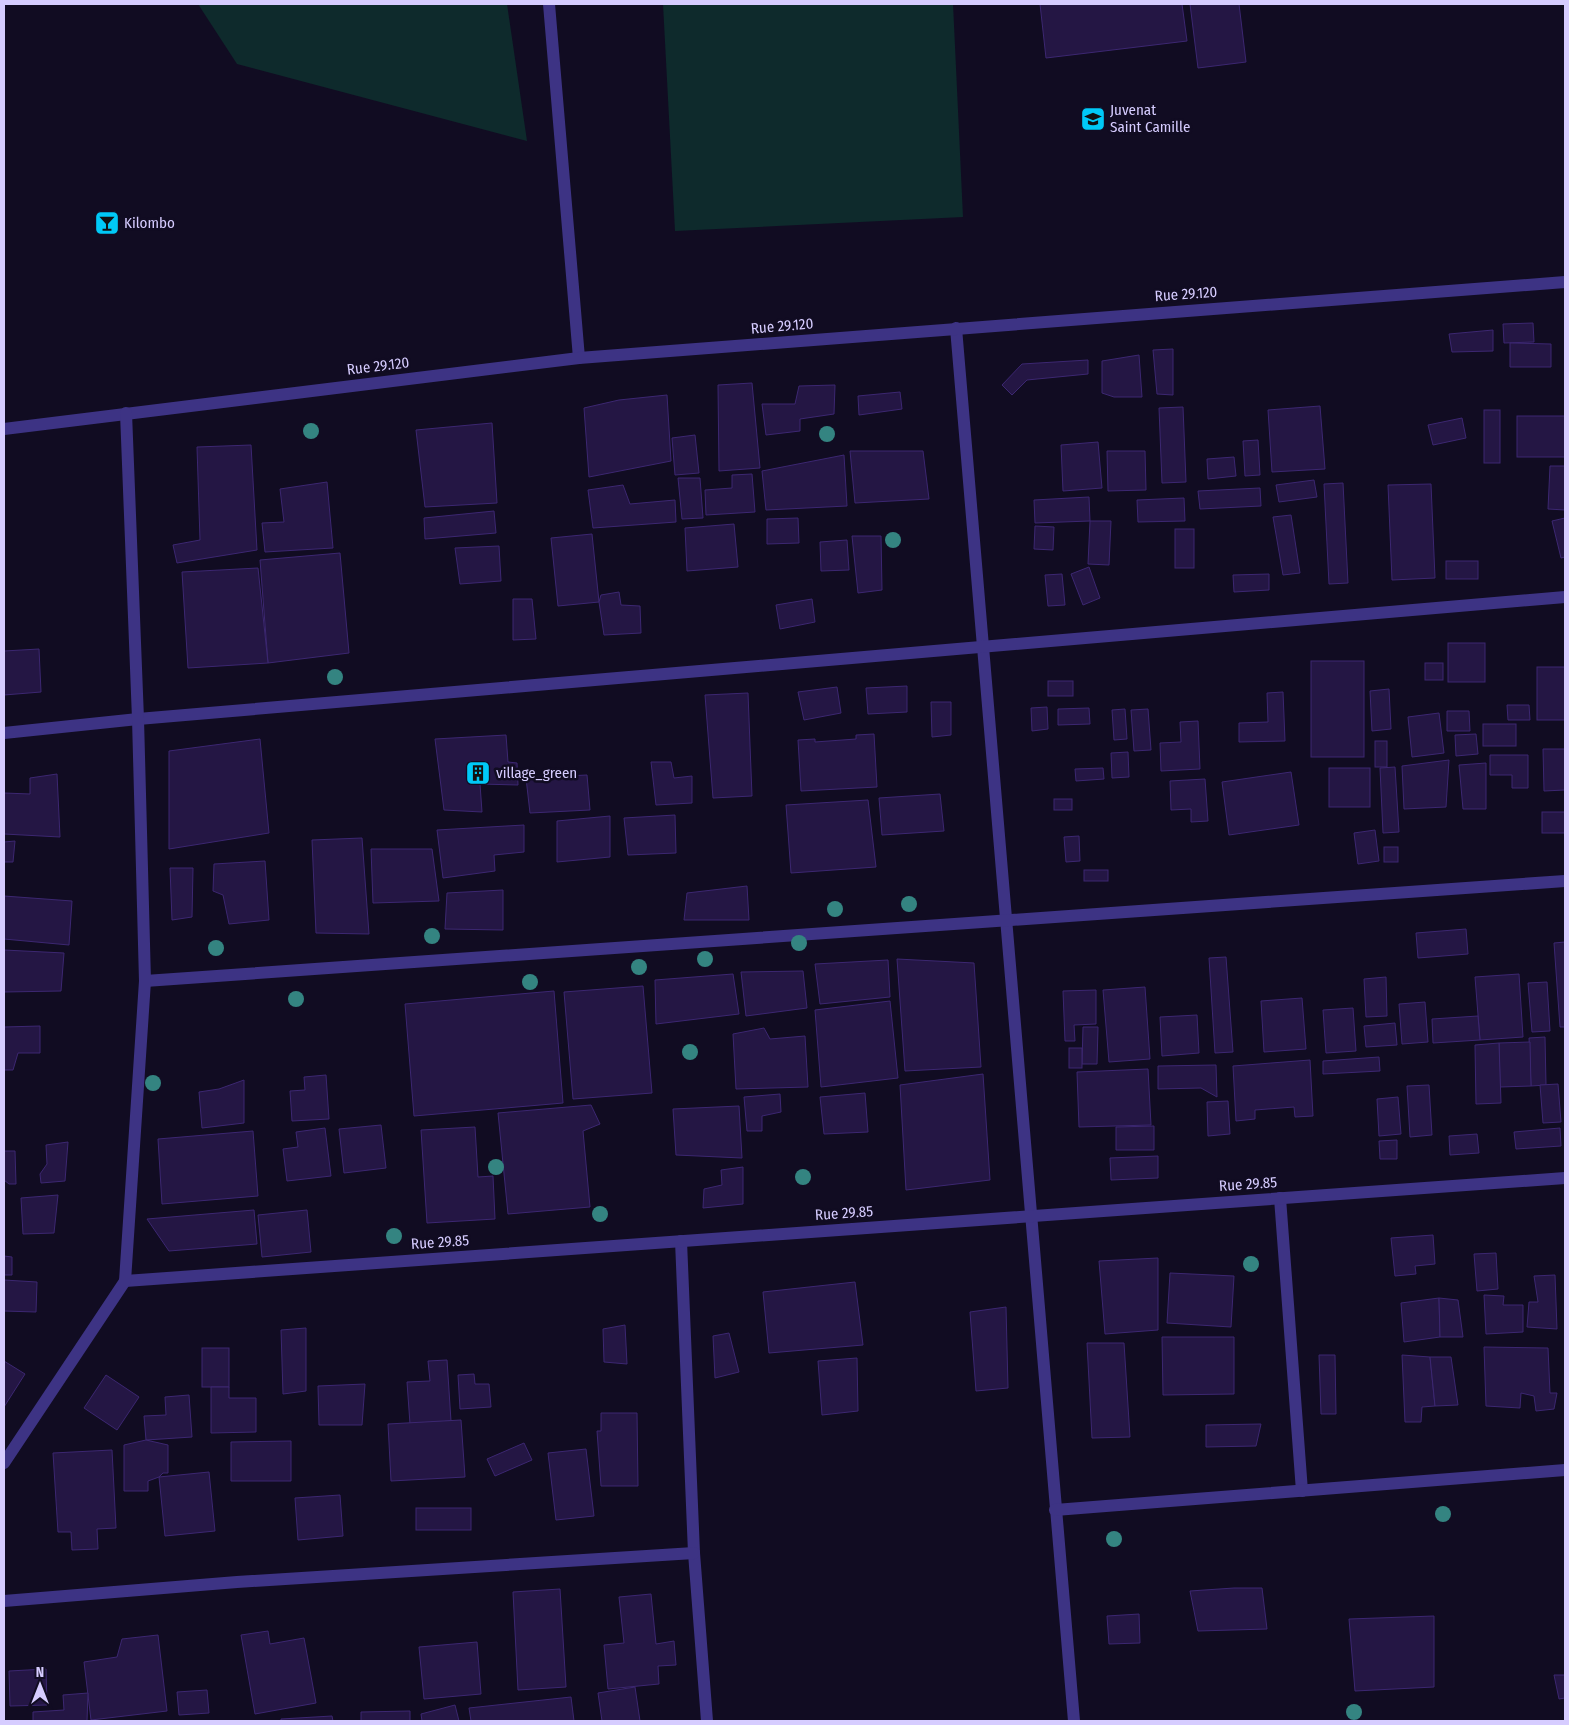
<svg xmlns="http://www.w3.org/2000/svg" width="1569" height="1725" font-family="'Fira Sans Condensed',sans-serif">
<rect width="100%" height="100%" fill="#110c22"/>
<g fill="#0e2a2c">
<path d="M198 4H507L527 141 237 64Z"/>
<path d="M663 4H953L963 217 675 231Z"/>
</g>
<g fill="#241644" stroke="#3c2771">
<path d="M1040 4H1182L1187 41 1046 58Z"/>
<path d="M1190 4H1239L1246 62 1198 68Z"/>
<path d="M1533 323 1534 342 1504 343 1503 324Z"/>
<path d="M1493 330V351L1452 352 1449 334Z"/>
<path d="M1510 343 1551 344V367H1510Z"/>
<path d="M1173 349V395L1157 394 1153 350Z"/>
<path d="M1139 355 1142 397H1114L1102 393V361Z"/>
<path d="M1088 360V374L1027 380 1012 395 1002 385 1022 364Z"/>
<path d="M752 383 760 468 719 471 718 385Z"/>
<path d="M835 385 834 414 800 419V431L766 435 762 404H795L799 386Z"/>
<path d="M900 392 902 409 859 415 858 396Z"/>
<path d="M667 395 671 461 589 477 584 408 619 400Z"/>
<path d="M1320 406 1325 469 1272 472 1268 410Z"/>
<path d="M1183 407 1186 482 1162 483 1159 408Z"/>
<rect x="1484" y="410" width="16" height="53"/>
<rect x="1517" y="416" width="48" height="41"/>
<path d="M1462 418 1466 438 1433 445 1428 425Z"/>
<path d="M492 423 497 503 425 507 416 430Z"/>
<path d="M695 435 699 473 675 475 672 438Z"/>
<path d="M1258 440 1260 475 1245 476 1243 441Z"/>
<path d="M1098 442 1102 488 1063 491 1061 445Z"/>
<path d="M251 445 257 550 177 563 173 545 200 540 197 447Z"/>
<path d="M850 451H923L929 499 855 503Z"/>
<path d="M1107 451H1145L1146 490 1108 491Z"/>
<path d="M844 455 847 506 766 510 762 471Z"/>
<path d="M1234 457 1236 476 1208 479 1207 459Z"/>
<path d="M1550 466H1565V510L1548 509Z"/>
<path d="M752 474 755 512 706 515 705 490 732 488V475Z"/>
<path d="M678 478H700L703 518 682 519Z"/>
<path d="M1314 480 1317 497 1279 502 1276 485Z"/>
<path d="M327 482 333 548 265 552 262 523 284 522 280 489Z"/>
<path d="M1343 483 1348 583 1329 584 1324 484Z"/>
<path d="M1431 484 1435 578 1392 580 1388 485Z"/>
<path d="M623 485 630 504 675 500 676 522 593 528 588 490Z"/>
<path d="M1260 488 1261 506 1200 509 1198 491Z"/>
<path d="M1089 497 1090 521 1035 523 1034 500Z"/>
<path d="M1184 498 1185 521 1138 522 1137 500Z"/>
<path d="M494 511 496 533 425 539 424 518Z"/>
<path d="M1291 515 1300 573 1283 575 1273 517Z"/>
<path d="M798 518 799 543 767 544V519Z"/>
<path d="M1565 518V557L1561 558 1552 521Z"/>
<path d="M1090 521H1111L1109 565 1088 564Z"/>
<path d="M734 524 738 567 687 571 685 528Z"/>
<path d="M1035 526 1054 527 1053 550 1034 549Z"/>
<rect x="1175" y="529" width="19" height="39"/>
<path d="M592 534 599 602 558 606 551 538Z"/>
<path d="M852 536H881L882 590 858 593Z"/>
<path d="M847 540 849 570 821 571 820 542Z"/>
<path d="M499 546 501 581 460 584 455 548Z"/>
<path d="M340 553 349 653 268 663 260 560Z"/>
<rect x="1446" y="561" width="32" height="18"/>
<path d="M1089 567 1100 598 1083 605 1071 574Z"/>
<path d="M258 568 268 663 188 668 182 572Z"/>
<path d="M1062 574 1065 605 1048 606 1045 575Z"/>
<path d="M1269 574V590L1234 592 1233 575Z"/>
<path d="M619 592 621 605 640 606 641 633 604 635 599 602 601 595Z"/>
<path d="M513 599H532L536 639 513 640Z"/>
<path d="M812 599 815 622 780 629 776 605Z"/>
<rect x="1448" y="643" width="37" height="39"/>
<path d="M39 649 41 692 4 695V651Z"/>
<rect x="1311" y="661" width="53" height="96"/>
<rect x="1425" y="663" width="18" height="17"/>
<rect x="1537" y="667" width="28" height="53"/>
<rect x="1048" y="681" width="25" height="15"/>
<path d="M907 686V712L868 714 866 688Z"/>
<path d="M837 687 841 713 804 720 798 692Z"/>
<path d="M1389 689 1391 729 1372 731 1370 691Z"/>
<path d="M1283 692 1285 741 1239 742V723L1268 722 1267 693Z"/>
<path d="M748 693 752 796 713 798 705 695Z"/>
<path d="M931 702H951V735L932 737Z"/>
<path d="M1507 705H1529L1530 720H1508Z"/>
<path d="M1047 707 1048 729 1032 731 1031 708Z"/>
<path d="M1089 708 1090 724 1058 725V709Z"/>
<path d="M1125 709 1127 739 1114 740 1112 710Z"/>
<path d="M1148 709 1151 750 1134 751 1131 710Z"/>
<path d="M1447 711H1469L1470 731H1447Z"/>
<path d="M1439 713 1444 753 1412 757 1408 717Z"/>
<path d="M1198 721 1200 769 1161 771 1160 743 1181 742 1180 722Z"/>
<rect x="1483" y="724" width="33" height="22"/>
<path d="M874 734 877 787 801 791 798 740 815 739V742L856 739V735Z"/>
<path d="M1476 734 1478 754 1456 756 1455 735Z"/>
<path d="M506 735 508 762 517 763 518 785 480 784 482 812 444 810 435 739Z"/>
<path d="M260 739 269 833 169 849V751Z"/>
<rect x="1375" y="741" width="12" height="26"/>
<path d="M1543 749H1565V790L1544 791Z"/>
<path d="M1128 752 1129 777 1112 778 1111 753Z"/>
<path d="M1490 755H1528V788H1512V775H1490Z"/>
<path d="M1449 760 1446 807 1404 809 1402 766Z"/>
<path d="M651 762H671L674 778 692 776V803L656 805Z"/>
<path d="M1486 763V809H1463L1459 765Z"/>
<path d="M1395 767 1399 832 1383 833 1380 768Z"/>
<path d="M1103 768 1104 779 1076 781 1075 769Z"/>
<rect x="1329" y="768" width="41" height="39"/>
<path d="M1291 772 1299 825 1229 835 1222 782Z"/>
<path d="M57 774 60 837 4 834V793L30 794V778Z"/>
<path d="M587 775 590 810 530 813 526 778Z"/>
<path d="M1205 779 1208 821 1191 822V809L1171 810 1170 781Z"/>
<path d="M940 794 944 831 882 835 879 798Z"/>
<rect x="1054" y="799" width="18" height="11"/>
<path d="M868 800 876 867 791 873 786 805Z"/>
<rect x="1542" y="812" width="23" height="21"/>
<path d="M675 815 676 853 628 855 624 818Z"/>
<path d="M610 816V857L557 862V821Z"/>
<path d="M524 825V852L494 855 495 871 443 878 437 830Z"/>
<path d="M1375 830 1379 861 1358 864 1354 833Z"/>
<path d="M1079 836 1080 861 1066 862 1064 837Z"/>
<path d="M362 838 369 934 316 933 312 840Z"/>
<path d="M15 841 13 862H4V842Z"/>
<rect x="1384" y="847" width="14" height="15"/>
<path d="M371 849H432L439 901 373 903Z"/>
<path d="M265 861 269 920 229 924 223 895 213 891 214 864Z"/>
<path d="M170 868H193L192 917 172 920Z"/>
<rect x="1084" y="870" width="24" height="11"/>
<path d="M747 886 749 920H684L687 893Z"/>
<path d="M503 890V930L445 929 447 893Z"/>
<path d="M4 896 72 901 69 945 4 939Z"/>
<path d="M1466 929 1468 954 1418 958 1416 933Z"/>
<path d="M1565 942V1027H1560L1554 943Z"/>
<path d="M4 950 64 953 61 991 4 992Z"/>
<path d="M1226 957 1233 1052 1215 1053 1209 958Z"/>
<path d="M897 959 974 963 981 1067 905 1071Z"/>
<path d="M888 960 890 997 820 1004 815 964Z"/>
<path d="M803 971 807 1008 746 1016 741 972Z"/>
<path d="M733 974 739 1014 656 1024 655 980Z"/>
<path d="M1519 974 1523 1037 1480 1040 1475 977Z"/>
<path d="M1386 977 1387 1016 1366 1017 1364 979Z"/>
<path d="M1547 982 1550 1031 1532 1032 1528 983Z"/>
<path d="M643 986 652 1093 573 1099 564 992Z"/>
<path d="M1145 987 1150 1059 1109 1062 1103 990Z"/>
<path d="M1096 990V1024L1074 1025 1075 1041H1065L1063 991Z"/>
<path d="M554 991 563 1103 414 1116 405 1004Z"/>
<path d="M1302 998 1306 1049 1264 1052 1261 1001Z"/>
<path d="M890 1001 898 1078 821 1087 815 1010Z"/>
<path d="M1425 1002 1428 1042 1402 1044 1399 1004Z"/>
<path d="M1353 1008 1356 1051 1326 1053 1323 1010Z"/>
<path d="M1197 1015 1199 1053 1162 1056 1160 1017Z"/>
<path d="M1478 1016 1480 1040 1433 1043 1432 1019Z"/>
<path d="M1395 1023 1397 1045 1366 1047 1364 1026Z"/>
<path d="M40 1026V1053H18L13 1070H4V1027Z"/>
<path d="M1083 1027H1098L1097 1064H1082Z"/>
<path d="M764 1028 770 1039 805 1036 808 1087 736 1089 733 1034Z"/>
<path d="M1545 1037 1546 1085 1531 1086 1529 1038Z"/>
<path d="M1530 1042 1531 1086 1500 1087 1499 1043Z"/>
<path d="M1499 1043 1501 1103 1476 1104 1475 1045Z"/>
<rect x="1069" y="1048" width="13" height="20"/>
<path d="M1379 1057 1380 1071 1323 1074V1061Z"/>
<path d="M1310 1060 1313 1116 1295 1117 1294 1107 1255 1110V1119L1236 1121 1233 1066Z"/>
<path d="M1216 1065 1217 1097 1201 1088 1158 1089V1066Z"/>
<path d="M1148 1069 1151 1125 1079 1127 1077 1072Z"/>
<path d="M983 1074 990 1180 906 1190 900 1085Z"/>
<path d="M326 1075 329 1119 292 1121 290 1091 305 1090 304 1077Z"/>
<path d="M244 1080V1123L202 1128 199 1092 219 1089Z"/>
<path d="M1558 1084 1561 1122 1543 1123 1540 1085Z"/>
<path d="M1429 1085 1432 1135 1410 1137 1407 1086Z"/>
<path d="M865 1093 868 1132 824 1134 820 1097Z"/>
<path d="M780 1094 781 1112 762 1116V1131H747L744 1097Z"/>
<path d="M1398 1097 1401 1134 1379 1136 1377 1099Z"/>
<path d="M1228 1101 1230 1134 1208 1136 1207 1102Z"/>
<path d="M591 1105 600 1124 583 1131 590 1207 508 1214 498 1113Z"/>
<path d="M739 1106 742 1158 676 1155 673 1109Z"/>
<path d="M381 1125 386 1168 344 1173 339 1129Z"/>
<path d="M1154 1126V1150H1116V1127Z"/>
<path d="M475 1127 478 1177 493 1176 495 1219 427 1223 421 1130Z"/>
<path d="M325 1128 331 1176 287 1181 283 1149 298 1147 296 1132Z"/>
<path d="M1560 1128 1561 1146 1516 1149 1514 1132Z"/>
<path d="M253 1131 258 1196 162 1204 158 1139Z"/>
<path d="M1477 1134 1479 1153 1450 1155 1449 1136Z"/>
<path d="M1397 1140V1159H1380L1379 1141Z"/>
<path d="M68 1142 65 1181 41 1183 40 1174 47 1164 46 1145Z"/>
<path d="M4 1151H15L16 1184H9L4 1180Z"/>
<path d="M1158 1156V1178L1111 1180 1110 1158Z"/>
<path d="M743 1167V1204L703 1208 704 1189 722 1185 721 1170Z"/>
<path d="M58 1195 54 1233 23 1234 21 1198Z"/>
<path d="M254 1210 257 1244 169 1251 147 1219Z"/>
<path d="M307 1210 311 1252 262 1257 258 1215Z"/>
<path d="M1433 1235 1435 1264 1415 1266 1416 1274 1395 1276 1391 1238Z"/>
<path d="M1496 1253 1498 1289 1477 1291 1474 1254Z"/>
<path d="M4 1256 12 1257V1275H4Z"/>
<path d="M1158 1258V1330L1105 1334 1099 1261Z"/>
<path d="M1170 1273 1234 1276 1231 1327 1167 1323Z"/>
<path d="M1555 1275 1557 1329 1527 1327 1529 1302H1538L1534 1276Z"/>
<path d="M4 1280 37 1282 36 1312 4 1311Z"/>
<path d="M855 1282 863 1345 769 1353 763 1292Z"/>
<path d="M1484 1295 1504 1296 1503 1305H1523V1332L1486 1334Z"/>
<path d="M1439 1298 1440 1337 1404 1342 1401 1303Z"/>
<path d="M1439 1298 1458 1300 1463 1337H1440Z"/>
<path d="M1006 1307 1008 1388 976 1391 970 1312Z"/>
<path d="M625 1325 627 1364 604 1362 603 1329Z"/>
<path d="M306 1328V1391L283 1394 281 1330Z"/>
<path d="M729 1333 739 1372 715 1378 713 1336Z"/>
<path d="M1162 1337H1234V1394L1163 1395Z"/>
<path d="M1087 1343H1124L1130 1437 1092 1438Z"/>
<path d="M1484 1347 1548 1348 1550 1393H1557L1554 1409 1536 1411 1534 1396 1521 1393 1520 1408 1486 1406Z"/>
<rect x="202" y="1348" width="27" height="39"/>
<path d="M1319 1355H1335L1336 1414H1321Z"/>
<path d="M1402 1355 1430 1357 1435 1406 1422 1407 1421 1422H1405Z"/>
<path d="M1430 1357H1451L1458 1405 1435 1406Z"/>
<path d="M857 1358 858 1411 822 1415 818 1361Z"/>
<path d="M447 1360 451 1421 410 1424 407 1382 430 1381 428 1361Z"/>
<path d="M4 1361 25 1374 4 1407Z"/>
<path d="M474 1374 475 1384H489L491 1407 460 1409 458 1375Z"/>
<path d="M106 1375 139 1397 117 1430 84 1408Z"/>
<path d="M365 1384 362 1425H319L318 1386Z"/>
<path d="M211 1387H229V1398H256V1432L211 1433Z"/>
<path d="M189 1395 192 1437 146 1440 144 1416 166 1415 165 1397Z"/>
<path d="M601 1413H637L638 1486H601L597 1431H601Z"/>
<path d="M461 1420 465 1477 391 1481 388 1424Z"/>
<path d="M1261 1424 1256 1446 1206 1447V1425Z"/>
<path d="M146 1440 168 1445V1473H163L159 1477 148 1481V1491H124V1445Z"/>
<path d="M291 1441V1481H231V1442Z"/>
<path d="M524 1443 532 1460 495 1476 487 1459Z"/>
<path d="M586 1449 594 1516 556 1520 548 1453Z"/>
<path d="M112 1450 116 1528 97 1529 98 1549 72 1550 71 1532H58L53 1453Z"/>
<path d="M209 1472 215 1531 165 1536 159 1477Z"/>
<path d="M340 1495 343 1536 298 1540 295 1498Z"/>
<rect x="416" y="1508" width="55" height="22"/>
<path d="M1234 1588H1262L1267 1629 1198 1631 1190 1591Z"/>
<path d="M560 1589 566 1687 518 1690 513 1592Z"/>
<path d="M651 1594 656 1644 674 1641 676 1665 658 1666 659 1684 608 1689 604 1645 624 1643 619 1597Z"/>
<path d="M1139 1614 1140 1643 1109 1644 1107 1616Z"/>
<path d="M1434 1616V1687L1355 1691 1349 1619Z"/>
<path d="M268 1631 270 1644 304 1638 316 1703 255 1714 241 1635Z"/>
<path d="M158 1635 167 1711 91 1720 84 1662 117 1657 122 1639Z"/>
<path d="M477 1642 481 1694 424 1699 419 1647Z"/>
<path d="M46 1669 47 1705 10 1706 9 1671Z"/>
<path d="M1554 1675H1565V1698L1559 1699Z"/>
<path d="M635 1687 640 1721H602L598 1693Z"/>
<path d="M207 1690 209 1713 179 1715 177 1692Z"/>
<path d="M88 1693 87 1721H33V1712L64 1710 63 1695Z"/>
<path d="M571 1697 574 1721H471L469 1708Z"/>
<path d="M455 1705 459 1721H422L421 1714Z"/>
<path d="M410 1711V1721H361V1712Z"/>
<path d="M332 1716 333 1721H281V1719Z"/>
</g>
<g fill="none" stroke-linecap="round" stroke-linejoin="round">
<g stroke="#3d3384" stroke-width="12">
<path d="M549 4 579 358"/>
<path d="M956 328 1074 1721"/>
<path d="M4 429 579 358 1565 282"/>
<path d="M4 733 138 719 1565 597"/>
<path d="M145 981 1565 881"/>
<path d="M1280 1198 1302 1491"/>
<path d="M681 1241 694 1553 707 1721"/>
<path d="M125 1281 1565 1178"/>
<path d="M4 1463 125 1281 145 981 138 719 126 413"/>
<path d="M1055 1510 1565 1470"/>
<path d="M4 1601 237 1582 694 1553"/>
</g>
</g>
<g fill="#348481">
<circle cx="311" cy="431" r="8"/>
<circle cx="827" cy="434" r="8"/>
<circle cx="893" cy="540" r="8"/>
<circle cx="335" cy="677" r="8"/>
<circle cx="909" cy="904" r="8"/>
<circle cx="835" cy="909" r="8"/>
<circle cx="432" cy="936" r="8"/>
<circle cx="799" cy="943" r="8"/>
<circle cx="216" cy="948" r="8"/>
<circle cx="705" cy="959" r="8"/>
<circle cx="639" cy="967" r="8"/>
<circle cx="530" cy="982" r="8"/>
<circle cx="296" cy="999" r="8"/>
<circle cx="690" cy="1052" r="8"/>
<circle cx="153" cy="1083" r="8"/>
<circle cx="496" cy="1167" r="8"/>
<circle cx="803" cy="1177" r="8"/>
<circle cx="600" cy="1214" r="8"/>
<circle cx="394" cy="1236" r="8"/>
<circle cx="1251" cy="1264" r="8"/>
<circle cx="1443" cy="1514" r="8"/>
<circle cx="1114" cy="1539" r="8"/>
<circle cx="1354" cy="1712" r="8"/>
</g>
<defs>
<symbol id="school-square" viewBox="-11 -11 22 22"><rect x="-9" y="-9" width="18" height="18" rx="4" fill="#00c9f7" stroke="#110c22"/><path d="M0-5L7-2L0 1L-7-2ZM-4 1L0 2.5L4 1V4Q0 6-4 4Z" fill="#111"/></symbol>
<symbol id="bar-square" viewBox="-11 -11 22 22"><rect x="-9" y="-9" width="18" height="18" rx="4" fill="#00c9f7" stroke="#110c22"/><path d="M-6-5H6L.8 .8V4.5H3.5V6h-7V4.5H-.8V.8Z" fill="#111"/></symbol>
<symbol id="building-square" viewBox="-11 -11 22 22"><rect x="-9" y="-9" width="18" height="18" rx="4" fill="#00c9f7" stroke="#110c22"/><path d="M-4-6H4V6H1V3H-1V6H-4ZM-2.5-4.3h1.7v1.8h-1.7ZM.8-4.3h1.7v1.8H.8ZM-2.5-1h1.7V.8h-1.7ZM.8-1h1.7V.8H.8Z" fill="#111"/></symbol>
</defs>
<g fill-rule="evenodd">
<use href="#school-square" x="1079" y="105" width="28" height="28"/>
<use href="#bar-square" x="93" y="209" width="28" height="28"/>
<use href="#building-square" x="464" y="759" width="28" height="28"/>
</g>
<g text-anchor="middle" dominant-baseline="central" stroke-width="5" stroke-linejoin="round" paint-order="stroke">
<g font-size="15" fill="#d6ccff" stroke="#110c22" text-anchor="start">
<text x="1110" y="110">Juvenat<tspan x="1110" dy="17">Saint Camille</tspan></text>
<text x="124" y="223">Kilombo</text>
<text x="496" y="773">village_green</text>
</g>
<g font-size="15" fill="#d6ccff" stroke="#110c22">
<text transform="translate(1186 294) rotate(-4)">Rue 29.120</text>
<text transform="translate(782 326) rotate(-5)">Rue 29.120</text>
<text transform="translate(378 366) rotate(-7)">Rue 29.120</text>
<text transform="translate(1248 1184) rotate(-4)">Rue 29.85</text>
<text transform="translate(844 1213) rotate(-4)">Rue 29.85</text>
<text transform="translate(440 1242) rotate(-4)">Rue 29.85</text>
</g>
</g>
<rect width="1569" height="1725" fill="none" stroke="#d6ccff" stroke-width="10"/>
<g transform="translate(40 1685)" stroke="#110c22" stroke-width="4" paint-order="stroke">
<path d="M0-4L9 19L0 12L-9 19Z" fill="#d6ccff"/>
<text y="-8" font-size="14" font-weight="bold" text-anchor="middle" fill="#d6ccff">N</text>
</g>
</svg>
